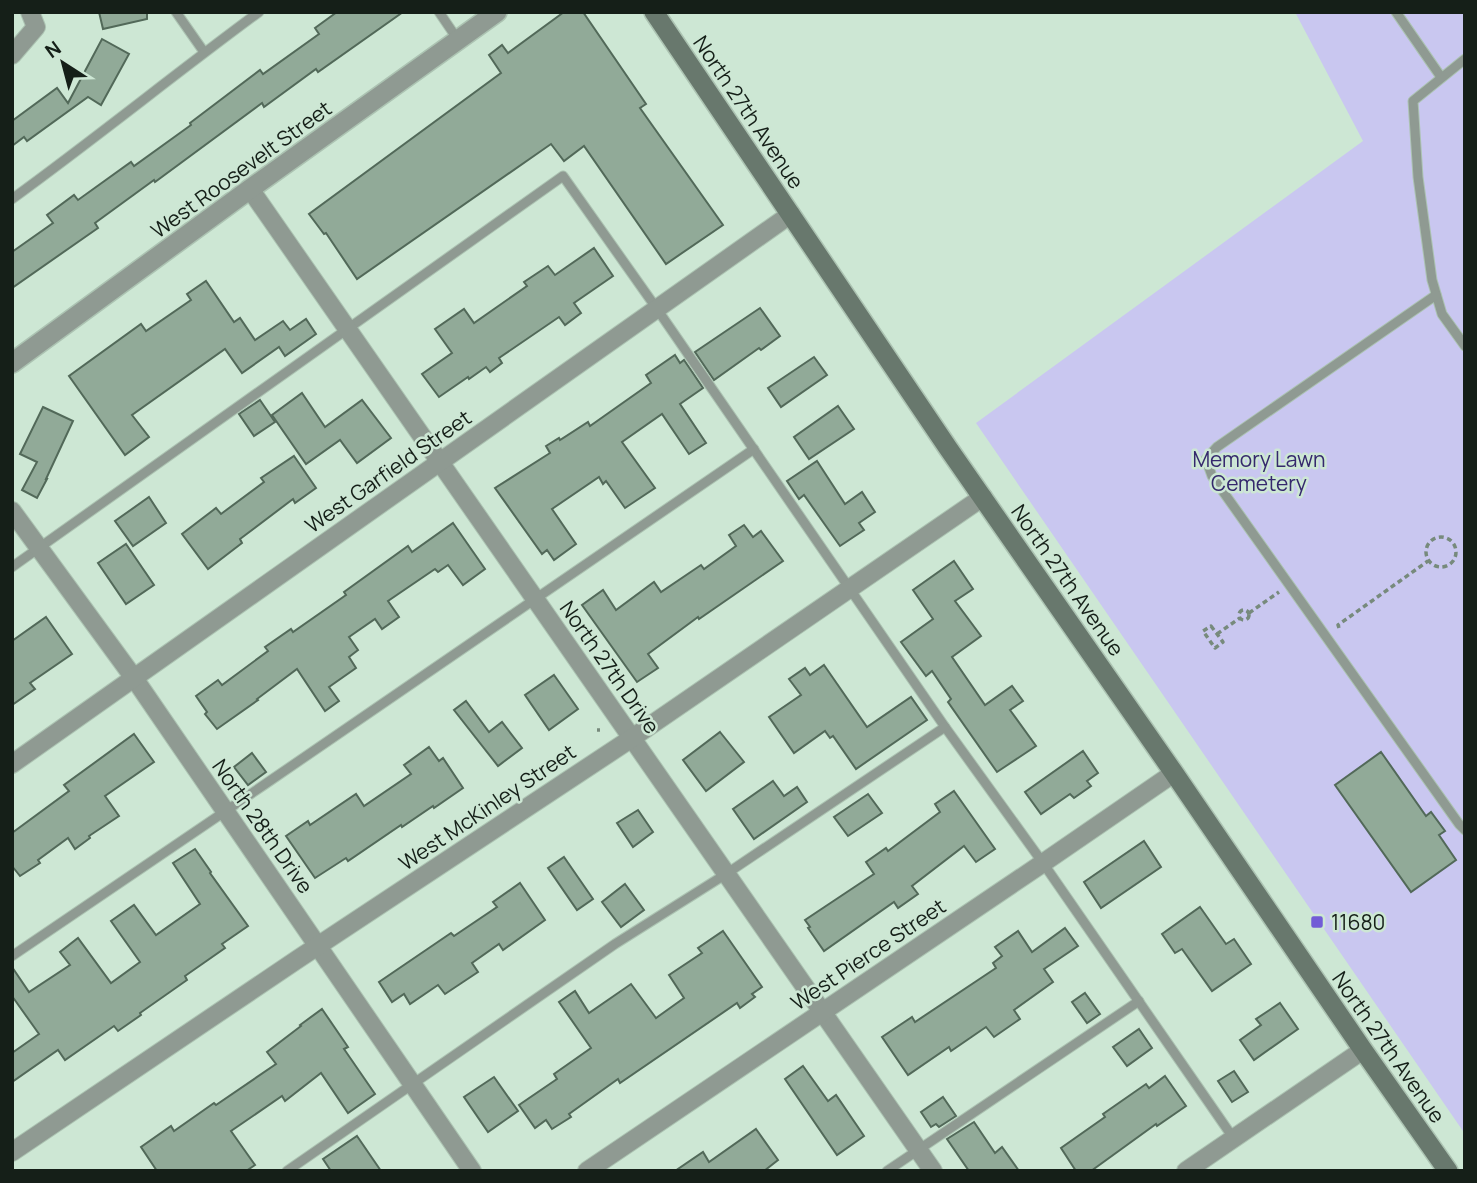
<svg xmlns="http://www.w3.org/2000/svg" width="1477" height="1183" font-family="Manrope,sans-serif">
<rect width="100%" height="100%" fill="#cde7d4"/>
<path fill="#c9c7f0" d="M1295 12H1465V1134L976 423 1363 141Z"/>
<g fill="#91aa98" stroke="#526959" stroke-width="2">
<path d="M99 12H147V19L103 29Z"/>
<path d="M337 12H403L318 72 316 69 264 107 262 103 155 182 154 180 95 223 98 228 12 288V252L53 223 47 215 74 195 78 200 131 162 134 166 191 125 190 123 260 70 263 74 319 34 315 28Z"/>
<path d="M564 12H583L646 104 640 108 723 225 666 264 584 146 564 161 551 144 357 279 326 233 324 234 309 214 501 73 489 55 502 45 508 53Z"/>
<path d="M102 39 129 54 101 105 88 97 27 141 24 137 12 146V121L57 88 68 103Z"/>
<path d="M594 248 613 276 574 303 581 313 565 325 559 317 499 358 502 363 490 372 486 367 469 379 468 377 439 397 422 374 452 353 435 329 464 309 474 323 527 286 524 282 548 266 555 275Z"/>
<path d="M206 281 234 322 240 318 255 340 283 321 290 330 306 319 316 334 285 356 279 347 242 373 225 349 132 415 149 437 125 455 69 376 141 324 146 331 191 300 187 294Z"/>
<path d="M760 308 780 336 761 350 759 348 714 380 695 352Z"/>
<path d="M675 355 680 363 684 360 703 388 680 404 706 443 689 454 662 414 622 442 655 488 625 508 606 481 603 484 599 477 552 509 576 544 554 560 547 550 542 554 495 488 550 453 546 446 559 438 560 440 588 422 590 426 651 383 646 375Z"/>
<path d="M814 357 827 375 781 407 768 388Z"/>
<path d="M302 393 325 427 362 400 391 438 357 463 340 440 306 464 272 415Z"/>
<path d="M260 400 275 422 254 436 239 414Z"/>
<path d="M838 406 854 429 809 459 794 437Z"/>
<path d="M43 407 73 421 46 479H47L37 498 22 490 37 462 20 454Z"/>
<path d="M294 456 316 488 295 503 293 499 240 539 242 543 208 569 182 534 216 508 221 514 264 482 261 478Z"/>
<path d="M817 461 845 504 862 492 875 512 859 523 864 530 840 546 804 495 799 499 787 481Z"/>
<path d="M149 497 166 523 133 546 115 521Z"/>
<path d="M453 523 485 569 463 585 448 565 438 572 435 569 388 601 399 617 382 629 375 619 349 637 358 650 349 657 356 668 329 687 339 701 325 711 297 669 257 699 258 700 217 729 205 714 207 712 196 696 218 680 222 685 268 651 265 647 291 629 293 632 346 595 344 592 408 546 412 552Z"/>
<path d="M744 525 753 537 761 531 783 561 699 619 698 617 648 654 658 668 637 682 582 605 603 590 616 610 654 582 661 592 701 565 704 569 736 546 729 535Z"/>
<path d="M126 544 154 585 126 604 98 563Z"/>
<path d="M954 561 973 589 955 601 981 636 952 657 985 705 1012 686 1023 701 1010 710 1036 746 997 772 948 702 951 699 932 671 926 676 901 642 933 619 913 590Z"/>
<path d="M46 617 72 654 30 683 35 689 12 705V641Z"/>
<path d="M824 665 867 727 911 697 927 720 856 769 833 736 830 738 825 731 794 753 769 717 801 695 789 679 805 668 810 675Z"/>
<path d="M554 675 578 709 549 730 525 695Z"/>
<path d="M466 701 489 732 502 722 522 748 498 766 454 710Z"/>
<path d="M720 732 744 762 706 791 683 760Z"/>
<path d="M134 734 154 762 105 796 119 816 89 836 90 838 75 849 68 838 38 860 40 863 20 876 12 866V833L69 791 64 785Z"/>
<path d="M429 747 439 761 443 758 463 788 434 808 433 806 402 827 401 825 348 861 346 858 315 878 286 836 308 821 310 825 356 794 364 806 411 774 404 765Z"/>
<path d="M1083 751 1098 773 1087 781 1091 786 1074 798 1070 794 1041 814 1025 792Z"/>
<path d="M1381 752 1426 816 1431 812 1445 831 1439 835 1456 860 1411 892 1335 785Z"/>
<path d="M252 753 266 772 248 785 234 767Z"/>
<path d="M773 781 784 796 797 787 807 802 754 839 733 809Z"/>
<path d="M954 791 995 849 976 862 964 846 912 886 918 894 898 908 894 902 824 951 808 928 810 927 805 920 874 874 866 862 886 848 888 851 940 812 935 804Z"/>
<path d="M868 794 882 813 848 836 834 817Z"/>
<path d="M638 810 653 832 633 847 617 823Z"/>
<path d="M1144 841 1161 867 1101 908 1084 882Z"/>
<path d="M195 849 211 872 210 873 248 926 222 944 225 948 185 976 187 980 140 1013 141 1015 118 1031 114 1026 65 1060 58 1050 12 1082V1053L39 1034 12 996V967L29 992 70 965 60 952 78 938 111 983 140 962 111 921 134 905 156 935 200 904 173 863Z"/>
<path d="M564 857 593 899 577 910 548 868Z"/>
<path d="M520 883 545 920 503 950 499 944 472 963 478 972 445 994 438 985 410 1004 404 994 392 1002 379 982 451 933 454 936 497 907 493 902Z"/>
<path d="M625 884 644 910 621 927 602 902Z"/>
<path d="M1200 907 1226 944 1234 939 1251 964 1212 991 1182 949 1175 953 1162 934Z"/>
<path d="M1065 928 1078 946 1044 969 1053 982 1014 1010 1020 1019 994 1037 986 1027 951 1051 949 1047 908 1075 882 1037 912 1017 915 1022 996 968 993 963 1002 956 995 947 1018 931 1032 952Z"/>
<path d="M723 931 762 987 752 994 755 997 740 1008 737 1003 620 1083 618 1079 569 1114 571 1117 552 1129 546 1120 535 1128 519 1105 557 1079 554 1074 591 1048 559 1002 575 991 589 1013 631 984 656 1018 684 998 669 975 702 953 698 948Z"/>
<path d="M1085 993 1100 1014 1087 1023 1072 1002Z"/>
<path d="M1280 1003 1298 1029 1254 1060 1240 1040 1261 1025 1256 1019Z"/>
<path d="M322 1009 348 1047 344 1049 375 1094 348 1113 321 1073 285 1101 282 1096 231 1131 255 1165 246 1171H157L141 1147 171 1126 174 1131 214 1103 216 1105 276 1064 267 1052 301 1026 300 1025Z"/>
<path d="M1139 1029 1152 1048 1127 1066 1113 1047Z"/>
<path d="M803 1066 828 1101 836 1095 864 1136 837 1155 785 1079Z"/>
<path d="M1234 1071 1248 1092 1232 1102 1218 1081Z"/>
<path d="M1165 1076 1186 1106 1157 1126 1156 1124 1091 1171H1076L1061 1148 1105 1117 1103 1114 1146 1084 1149 1088Z"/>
<path d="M494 1077 518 1111 488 1132 464 1097Z"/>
<path d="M943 1097 956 1116 939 1127 936 1124 931 1127 921 1112Z"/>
<path d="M974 1122 995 1153 1002 1147 1019 1171H969L947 1139Z"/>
<path d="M756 1129 778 1160 764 1171H675L703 1152 709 1162Z"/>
<path d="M357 1136 381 1171H331L323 1159Z"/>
</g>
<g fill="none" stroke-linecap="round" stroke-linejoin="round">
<defs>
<g id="service">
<path d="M176 12 204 52"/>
<path d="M439 12 458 40"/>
<path d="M1396 12 1441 77"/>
<path d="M1465 59 1413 101 1418 177 1432 280 1442 314 1465 346"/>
<path d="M12 199C96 138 176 73 259 12"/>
<path d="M1436 295 1217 447 1206 459 1212 476 1459 824 1465 830"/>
<path d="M12 567 563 176 657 309 945 727 1043 863 1234 1139"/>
<path d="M12 956C260 788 508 619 754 449"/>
<path d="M287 1171 615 944 726 874 945 727"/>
<path d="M887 1171 1139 1001"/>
</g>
<g id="minor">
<path d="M12 55 36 27 30 12"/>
<path d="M250 189 933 1171"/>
<path d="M12 511 134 678 472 1171"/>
<path d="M12 764 791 214"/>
<path d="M12 1152 298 959 632 738 983 497"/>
<path d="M587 1171 1043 863 1174 773"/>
<path d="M1186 1171 1363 1050"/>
</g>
<path id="tertiary" d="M12 363 250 189 497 12"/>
<path id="secondary" d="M654 12 948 448 1174 773 1363 1050 1448 1171"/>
</defs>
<use href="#service" stroke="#acc3b2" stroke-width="11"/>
<use href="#minor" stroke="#acc3b2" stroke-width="20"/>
<use href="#tertiary" stroke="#acc3b2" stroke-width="22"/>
<use href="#secondary" stroke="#acc3b2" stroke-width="22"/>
<g stroke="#778a7c" stroke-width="3.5" stroke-dasharray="5 3.5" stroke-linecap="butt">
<circle cx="1441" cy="552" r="15"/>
<circle cx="1244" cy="615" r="5"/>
<path d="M1249 613 1279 592"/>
<path d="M1211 626 1223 642 1215 648 1203 631Z"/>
<path d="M1339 628 1338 625 1428 561"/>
<path d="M1217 634 1240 618"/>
<path d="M597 730H600"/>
</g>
<use href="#service" stroke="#8f9a92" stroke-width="9"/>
<use href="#minor" stroke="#8f9a92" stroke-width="18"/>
<use href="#tertiary" stroke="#8f9a92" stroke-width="19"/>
<use href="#secondary" stroke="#68786d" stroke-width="19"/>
</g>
<rect fill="#725cd6" stroke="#cde7d4" stroke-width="2.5" x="1310" y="915" width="14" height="14" rx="3.5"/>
<g text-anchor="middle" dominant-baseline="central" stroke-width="5" stroke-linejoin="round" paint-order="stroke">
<g font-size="21" fill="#151f18" stroke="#cde7d4">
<text transform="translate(749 112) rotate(56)">North 27th Avenue</text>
<text transform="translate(241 169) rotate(-36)">West Roosevelt Street</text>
<text transform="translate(388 471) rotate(-35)">West Garfield Street</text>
<text transform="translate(1068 580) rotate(55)">North 27th Avenue</text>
<text transform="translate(610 667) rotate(55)">North 27th Drive</text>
<text transform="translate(487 807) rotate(-34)">West McKinley Street</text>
<text transform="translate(263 826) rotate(55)">North 28th Drive</text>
<text transform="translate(868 954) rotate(-34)">West Pierce Street</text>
<text transform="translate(1389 1047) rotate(55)">North 27th Avenue</text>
</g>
<g font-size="21" fill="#35286d" stroke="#cde7d4">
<text x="1259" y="459">Memory Lawn<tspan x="1259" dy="24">Cemetery</tspan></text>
</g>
<g font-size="21" fill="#151f18" stroke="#cde7d4" text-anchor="start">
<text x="1331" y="922">11680</text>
</g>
</g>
<rect width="1477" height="1183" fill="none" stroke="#151f18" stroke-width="28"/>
<g transform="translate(63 63) rotate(324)" stroke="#cde7d4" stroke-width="5" paint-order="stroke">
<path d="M0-5L12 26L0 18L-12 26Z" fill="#151f18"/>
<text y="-10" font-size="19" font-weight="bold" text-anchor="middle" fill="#151f18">N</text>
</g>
</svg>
